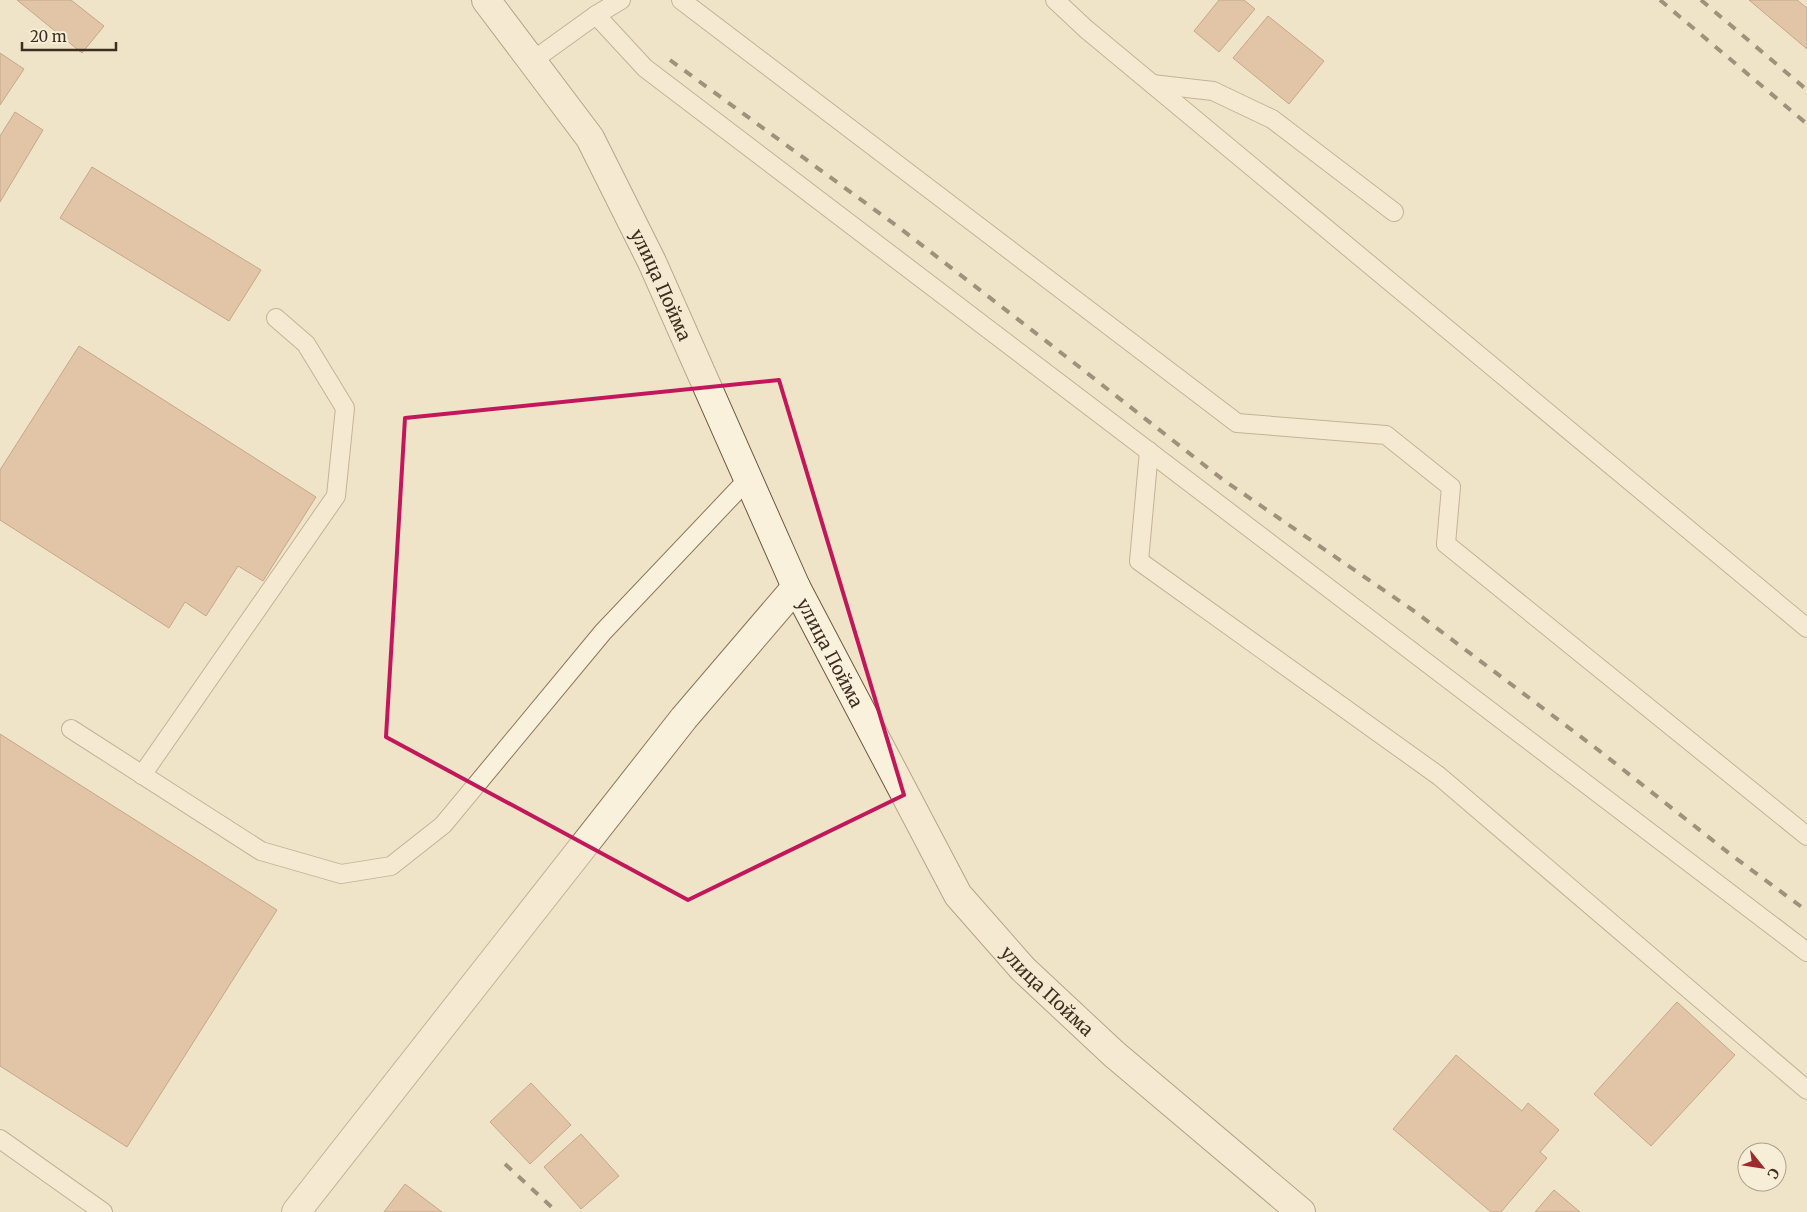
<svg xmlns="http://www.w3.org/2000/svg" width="1807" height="1212" font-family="Merriweather,serif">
<rect width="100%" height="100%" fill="#f0e4c8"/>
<g fill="#cf9f7d" stroke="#8d5f41">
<path d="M17 0H71L104 26 82 53Z"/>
<path d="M1219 0H1244L1255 9 1219 52 1194 31Z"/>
<path d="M1749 0H1797L1807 8V49Z"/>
<path d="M1268 16 1324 61 1289 104 1233 58Z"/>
<path d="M0 53 24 69 0 105Z"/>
<path d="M15 112 43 130 0 202V136Z"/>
<path d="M92 167 261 270 229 321 60 218Z"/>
<path d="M79 346 316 497 263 581 238 566 206 616 185 602 169 628 0 520V470Z"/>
<path d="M0 734 277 910 127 1147 0 1066Z"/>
<path d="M1677 1002 1735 1055 1651 1146 1594 1094Z"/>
<path d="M1456 1055 1522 1111 1528 1103 1559 1130 1540 1152 1547 1158 1501 1212H1491L1393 1129Z"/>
<path d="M531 1083 571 1125 530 1164 490 1122Z"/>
<path d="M581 1134 619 1176 581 1209 544 1167Z"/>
<path d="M405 1184 442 1212H384Z"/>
<path d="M1554 1190 1580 1212H1535Z"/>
</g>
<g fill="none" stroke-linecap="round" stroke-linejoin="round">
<defs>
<g id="service">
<path d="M681 0 1237 423 1386 435 1451 487 1446 544 1807 836"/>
<path d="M1055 0 1086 29 1807 628"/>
<path d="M596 15 645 68 1807 952"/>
<path d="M532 61 596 15 621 0"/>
<path d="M1152 84 1213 91 1272 119 1394 212"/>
<path d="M1149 451 1139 561 1439 776 1807 1090"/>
<path d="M71 729 261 851 341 874 391 866 443 825 603 632 748 479"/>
<path d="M142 775 336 496 345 408 306 344 276 318"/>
<path d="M0 1139 103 1212"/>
</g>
<path id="minor" d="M296 1212 684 718 796 587"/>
<g id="secondary">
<path id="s1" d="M486 0 590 138 652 262 796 587 958 895 1023 969 1114 1054 1301 1212"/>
</g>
</defs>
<use href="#service" stroke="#8d765c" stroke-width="20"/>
<use href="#minor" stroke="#8d765c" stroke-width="30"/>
<use href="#secondary" stroke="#6f573f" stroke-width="30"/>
<use href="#service" stroke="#faf1dc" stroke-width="18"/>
<use href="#minor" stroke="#faf1dc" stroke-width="28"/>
<use href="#secondary" stroke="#faf1dc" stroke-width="28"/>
<g stroke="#3d2e20" stroke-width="4" stroke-dasharray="9 9" stroke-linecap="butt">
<path d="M1660 0 1807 124"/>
<path d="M1701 0 1807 90"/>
<path d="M670 60 901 229 1073 362 1222 479 1414 611 1597 749 1730 854 1807 911"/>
<path d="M505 1164 557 1212"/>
</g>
</g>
<path d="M0 0H1807V1212H0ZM779 380 904 795 688 900 386 737 405 418Z" fill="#f0e4c8" fill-opacity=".55" fill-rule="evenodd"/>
<path fill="none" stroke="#c2185b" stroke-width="4" stroke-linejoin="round" d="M779 380 904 795 688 900 386 737 405 418Z"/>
<g text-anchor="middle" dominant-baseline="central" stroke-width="4" stroke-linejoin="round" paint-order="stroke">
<g font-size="18" fill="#3d2e20" stroke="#f7eed8">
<text stroke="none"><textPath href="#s1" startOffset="336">улица Пойма</textPath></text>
<text stroke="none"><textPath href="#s1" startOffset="741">улица Пойма</textPath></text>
<text stroke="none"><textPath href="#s1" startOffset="1146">улица Пойма</textPath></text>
</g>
</g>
<g transform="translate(1762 1167) rotate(120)"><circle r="24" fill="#f7eed8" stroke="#ada18e"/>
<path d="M0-4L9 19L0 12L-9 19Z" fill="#9e2a2b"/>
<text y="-8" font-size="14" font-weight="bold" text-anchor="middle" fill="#3d2e20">С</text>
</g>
<path d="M22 42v8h94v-8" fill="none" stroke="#3d2e20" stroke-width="2.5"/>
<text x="30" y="42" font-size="15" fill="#3d2e20" stroke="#f7eed8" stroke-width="4" paint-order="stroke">20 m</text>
</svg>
